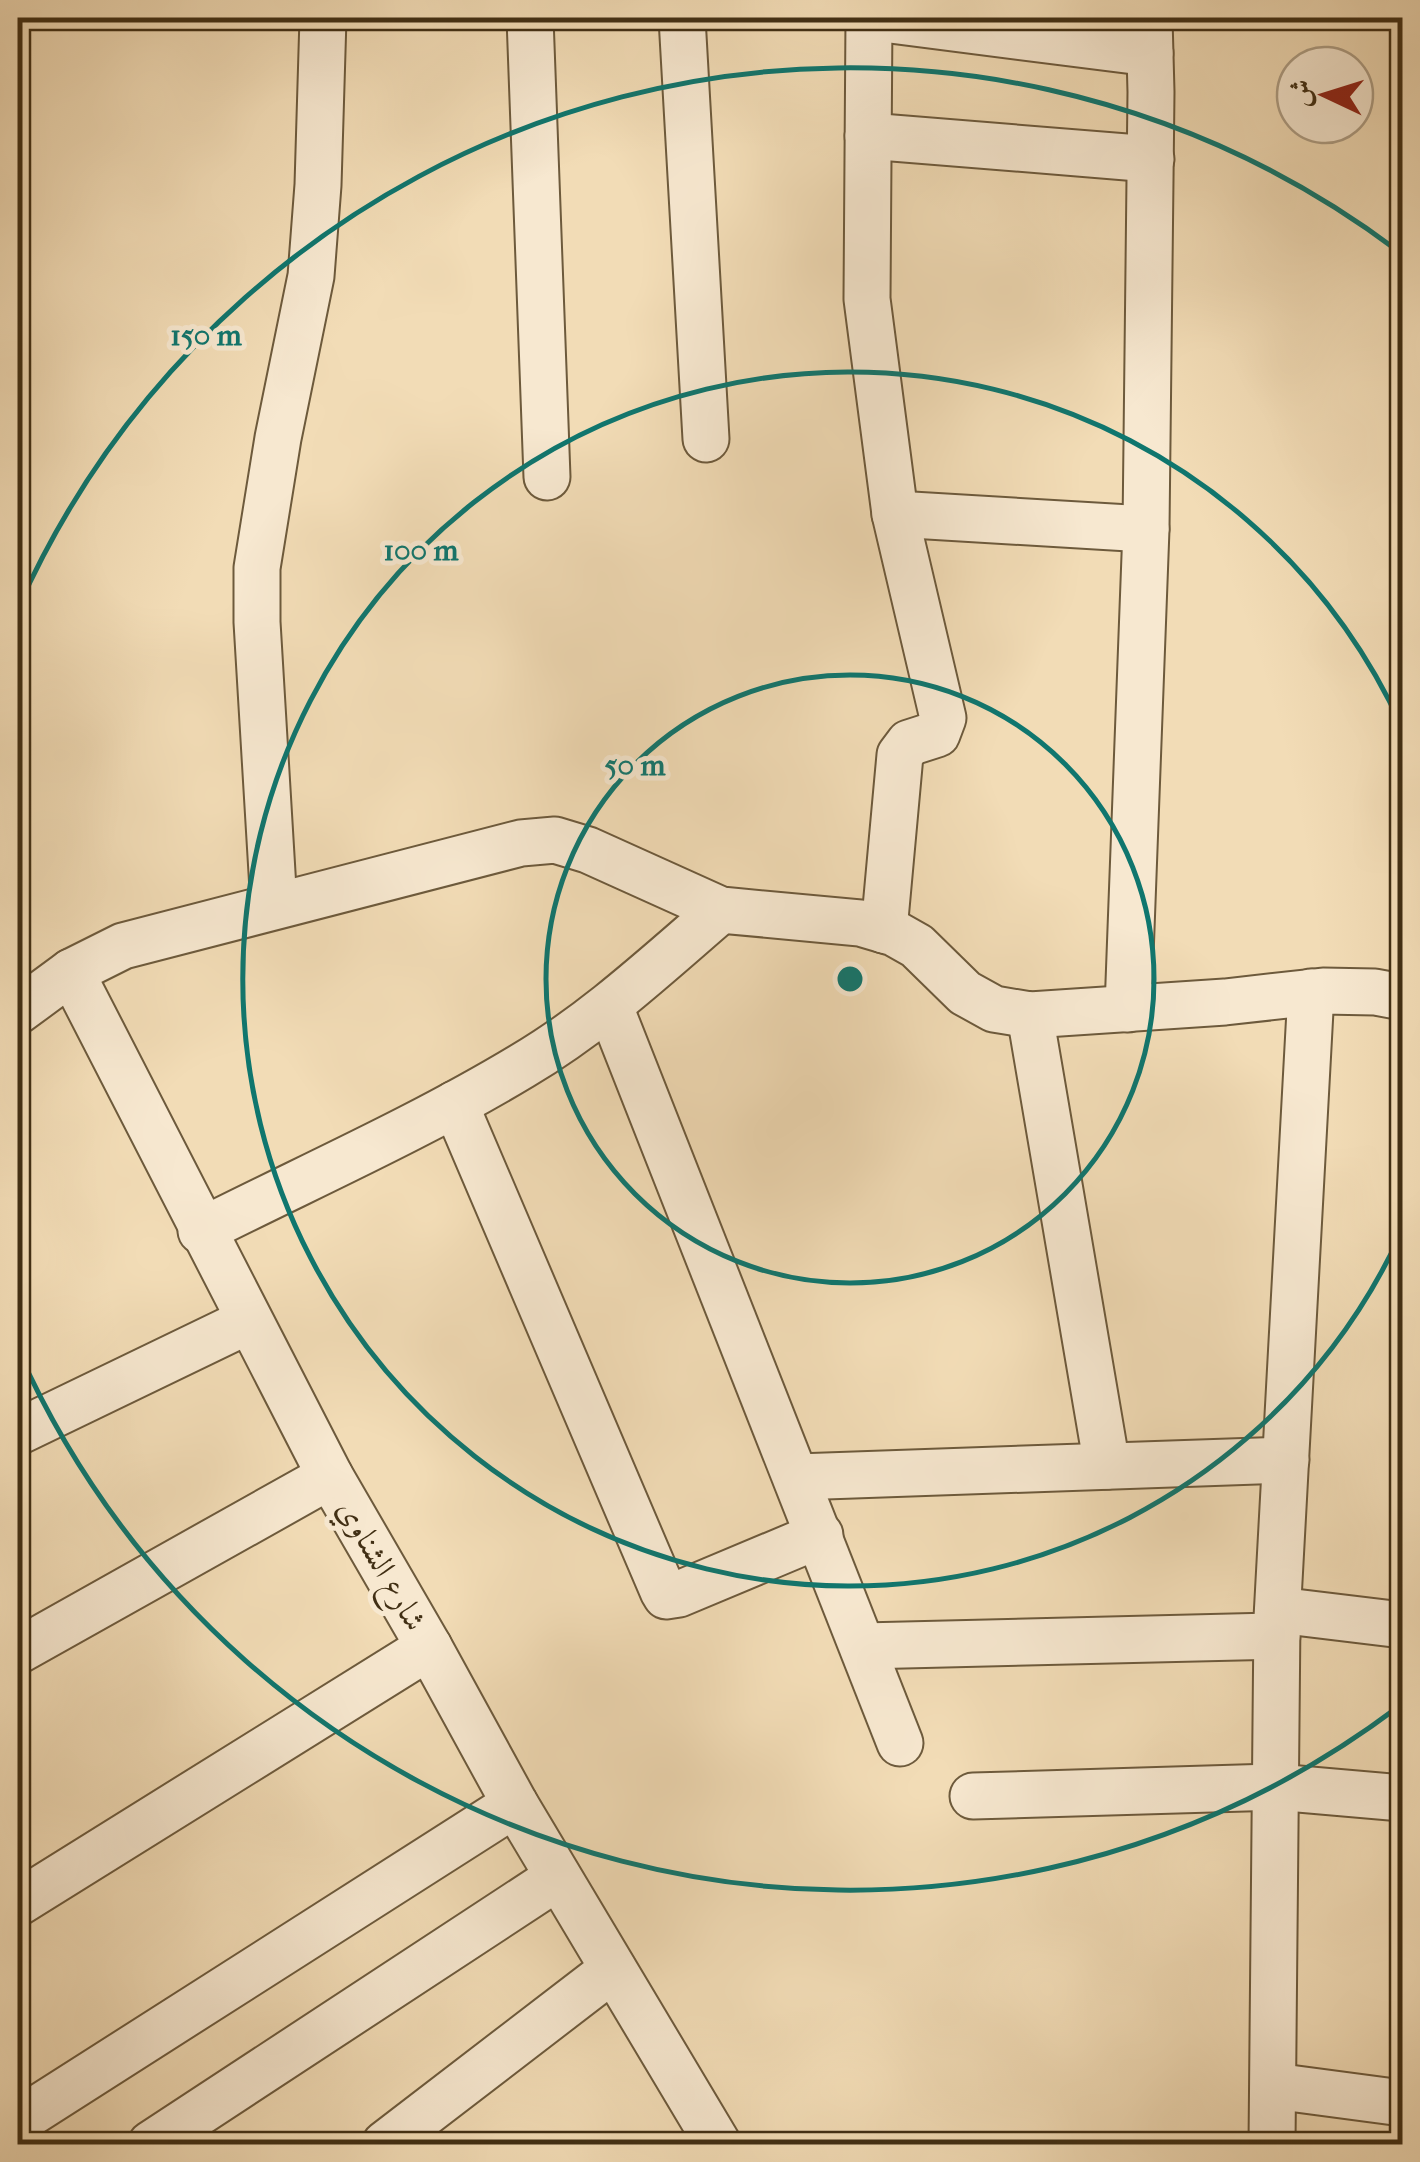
<svg xmlns="http://www.w3.org/2000/svg" width="1420" height="2162" font-family="'IM FELL French Canon',Amiri,serif">
<rect width="100%" height="100%" fill="#f2dcb6"/>
<filter id="stains"><feTurbulence type="fractalNoise" baseFrequency=".002" numOctaves="4"/><feColorMatrix values="0 0 0 0 .2 0 0 0 0 .09 0 0 0 0 .02 0 0 0 .5 -.17"/></filter>
<radialGradient id="worn" r=".72"><stop offset=".6" stop-color="#630" stop-opacity="0"/><stop offset="1" stop-color="#630" stop-opacity=".3"/></radialGradient>
<g fill="none" stroke-linecap="round" stroke-linejoin="round">
<defs>
<g id="minor">
<path d="M530 18 547 477"/>
<path d="M682 18 706 439"/>
<path d="M869 18 867 299 895 514 943 718 937 734 909 743 900 755 884 930"/>
<path d="M875 18 1150 53"/>
<path d="M868 136 1151 159"/>
<path d="M895 514 1146 529"/>
<path d="M274 906 257 622V568L278 438 311 276 318 185 323 18"/>
<path d="M71 972 330 1476 429 1647 515 1804 718 2144"/>
<path d="M610 1007 900 1743"/>
<path d="M1128 1009 1146 529 1151 92 1149 18"/>
<path d="M18 1011 71 972 123 946 521 843 555 840 588 850 721 910 860 923 894 933 917 946 965 993 994 1009 1030 1015 1225 1002 1323 991 1375 992 1402 997"/>
<path d="M1030 1015 1107 1466"/>
<path d="M455 1104 663 1591 666 1596 679 1594 820 1535"/>
<path d="M201 1231C308 1177 419 1128 522 1066 595 1023 657 965 721 910"/>
<path d="M18 1432 248 1321"/>
<path d="M797 1477 1286 1460"/>
<path d="M1278 1610 1402 1625"/>
<path d="M863 1646 1277 1636"/>
<path d="M18 1651 330 1476"/>
<path d="M973 1796 1276 1787 1402 1798"/>
<path d="M18 1903 429 1647"/>
<path d="M1274 2086 1402 2103"/>
<path d="M18 2121 515 1804"/>
<path d="M151 2144 558 1877"/>
<path d="M385 2144 613 1969"/>
<path d="M1272 2144 1277 1618 1311 992"/>
</g>
</defs>
<use href="#minor" stroke="#6d5a3c" stroke-width="49"/>
<use href="#minor" stroke="#f7e8d0" stroke-width="45"/>
</g>
<g fill="none" stroke="#0f766e" stroke-width="5">
<circle cx="850" cy="979" r="304"/>
<path d="M1402 1231A607 607 0 1 1 1402 727"/>
<path d="M1398 1707A911 911 0 0 1 18 1350M18 608A911 911 0 0 1 1398 251"/>
</g>
<g text-anchor="middle" dominant-baseline="central" stroke-width="10" stroke-linejoin="round" paint-order="stroke">
<g font-size="32" fill="#412f14" stroke="#f7e8d0">
<text transform="translate(382 1565) rotate(60)">شارع الشناوي</text>
</g>
</g>
<circle cx="850" cy="979" r="15" fill="#0f766e" stroke="#f7e8d0" stroke-width="5"/>
<g font-size="30" text-anchor="middle" font-weight="bold" fill="#0f766e" stroke="#f7e8d0" stroke-width="10" stroke-linejoin="round" paint-order="stroke">
<text x="206" y="345">150 m</text>
<text x="421" y="560">100 m</text>
<text x="635" y="775">50 m</text>
</g>
<rect width="1420" height="2162" fill="none" stroke="#f2dcb6" stroke-width="60"/>
<rect x="20" y="20" width="1380" height="2122" fill="none" stroke="#412f14" stroke-width="5"/>
<rect x="30" y="30" width="1360" height="2102" fill="none" stroke="#412f14" stroke-width="2.5"/>
<g transform="translate(1325 95) rotate(274)"><circle r="48" fill="#f7e8d0" stroke="#ae9e85" stroke-width="2.5"/>
<path d="M0-8L18 38L0 25L-18 38Z" fill="#8f2418"/>
<text y="-15" font-size="28" font-weight="bold" text-anchor="middle" fill="#412f14">ش</text>
</g>
<rect width="100%" height="100%" filter="url(#stains)"/>
<rect width="100%" height="100%" fill="url(#worn)"/>
</svg>
